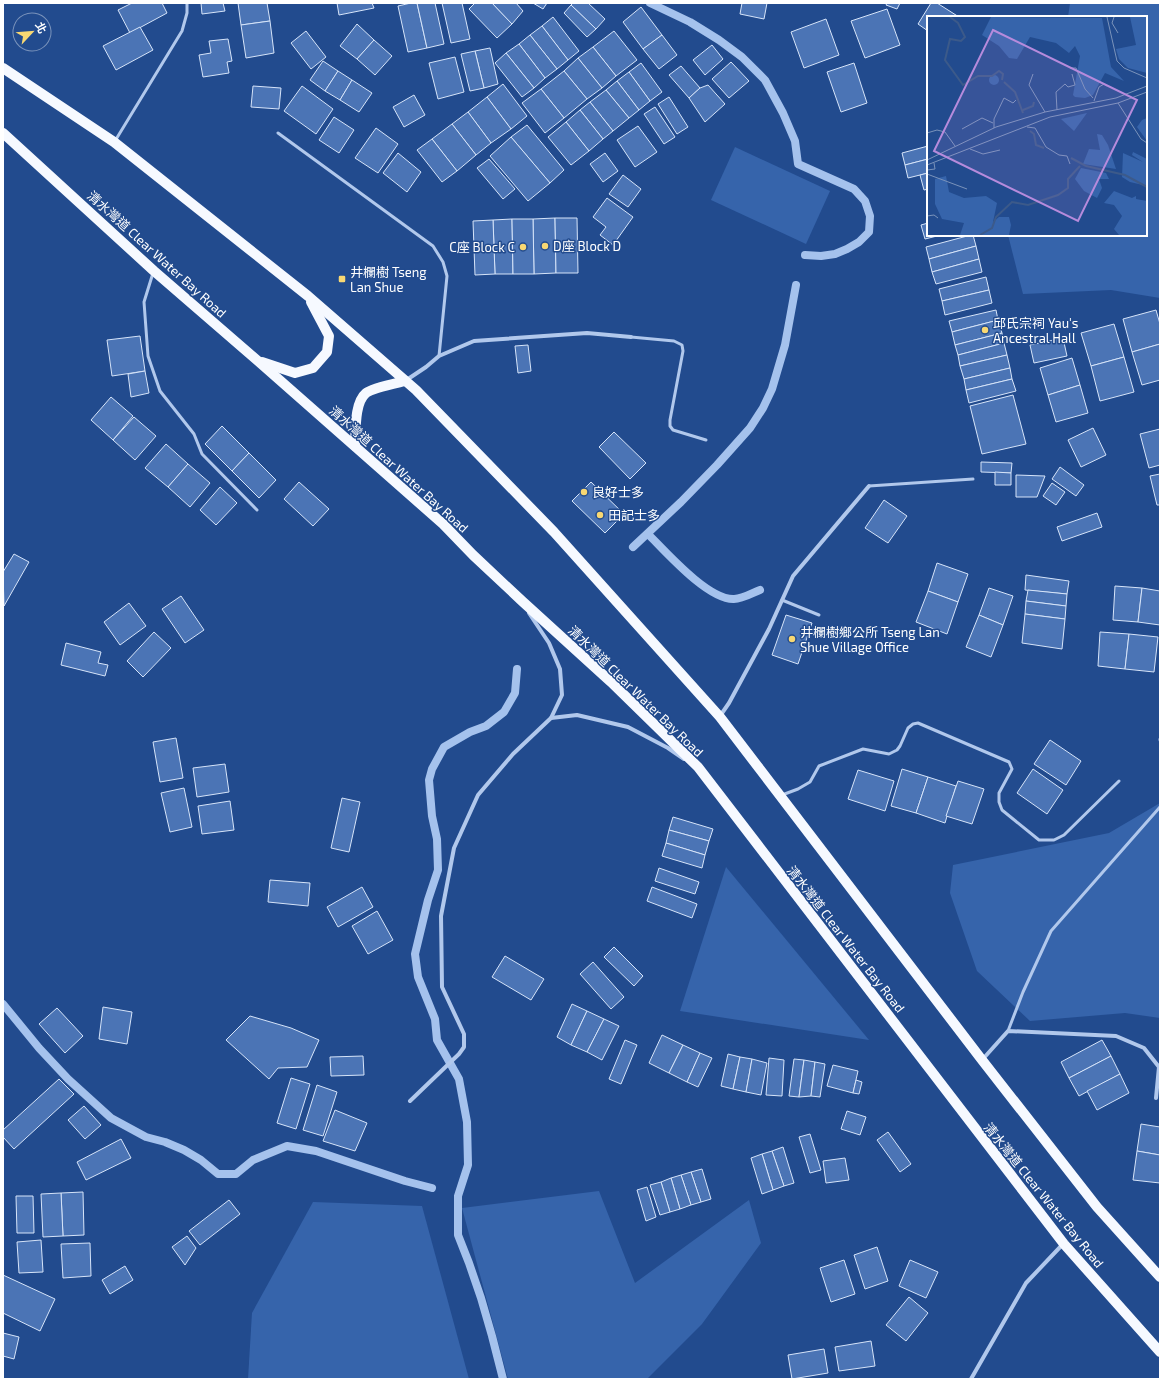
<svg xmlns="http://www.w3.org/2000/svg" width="1163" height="1382" font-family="'Exo 2','Noto Sans TC',sans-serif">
<rect width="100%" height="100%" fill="#224b8e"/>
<g fill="#3664ab">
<path d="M1070 3H1160V298L1111 290 1023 294 1008 235H1146V17H1068Z"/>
<path d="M735 147 830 191 806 244 711 200Z"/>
<path d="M1160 803V1018L1125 1013 1030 1021 977 971 950 893 953 865 1109 833Z"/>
<path d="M726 867 869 1040 680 1011Z"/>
<path d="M599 1191 635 1283 749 1200 761 1243 702 1324 647 1379H508L462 1208Z"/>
<path d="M313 1202 422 1206 469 1379H248L252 1313Z"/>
</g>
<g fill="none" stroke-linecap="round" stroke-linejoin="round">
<g stroke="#a5c2ed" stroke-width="8">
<path d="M650 3 690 22 719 40 742 57 765 80 783 113 795 141 798 164 854 189 865 201 870 216 869 232 859 242 847 249 835 254 821 256 805 255"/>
<path d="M648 534C666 552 708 600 734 599 743 599 752 593 760 590"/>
<path d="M633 547 681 502 717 465 750 428 763 408 772 389 785 345 796 285"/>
<path d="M3 1004 39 1048 68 1079 111 1118 146 1137 165 1142 184 1150 201 1160 218 1174H236L253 1160 287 1146 316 1151 405 1181 432 1188"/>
<path d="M503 1379 492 1336 481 1298 469 1263 458 1235V1196L468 1165 467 1122 459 1079 437 1040 435 1019 418 977 415 954 428 900 438 870 437 839 432 816 429 780 432 769 444 747 470 732 486 726 504 712 515 693 517 669"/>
</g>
</g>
<g fill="#4b74b5" stroke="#d6e4f9">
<path d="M132 3H162L167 13 130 33 118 10Z"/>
<path d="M201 3H223L225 11 202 14Z"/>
<path d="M238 3H267L270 21 241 25Z"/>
<path d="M337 3H372L374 8 339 15Z"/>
<path d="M411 3H417L427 48 408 52 398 6Z"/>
<path d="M417 3H435L444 44 427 48Z"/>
<path d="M442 3H462L470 39 451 43Z"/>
<path d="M475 3H492L512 24 497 38 469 9Z"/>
<path d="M492 3H516L523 11 512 24Z"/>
<path d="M533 3H547L543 9Z"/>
<path d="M573 3H588L605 19 596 29 571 5Z"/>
<path d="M742 3H767L764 19 740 14Z"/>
<path d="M887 3H900L897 9 886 5Z"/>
<path d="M931 3H937L959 17H928V31L918 24Z"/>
<path d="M571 5 596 29 587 37 564 13Z"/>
<path d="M641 7 662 35 643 49 623 22Z"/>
<path d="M887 9 900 45 865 58 851 21Z"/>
<path d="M553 17 579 51 568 60 542 26Z"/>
<path d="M826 19 839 55 804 68 791 32Z"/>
<path d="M270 21 274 53 246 58 241 25Z"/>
<path d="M357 24 374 40 357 59 340 46Z"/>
<path d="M542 26 568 60 557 69 530 35Z"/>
<path d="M140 27 153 50 116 70 103 46Z"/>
<path d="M306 31 326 57 311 69 291 43Z"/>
<path d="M614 31 637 60 616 76 593 47Z"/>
<path d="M530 35 557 69 545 78 519 44Z"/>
<path d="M662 35 677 55 659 69 643 49Z"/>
<path d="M228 39 232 61 227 62 229 73 203 77 199 55 211 53 209 41Z"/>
<path d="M374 40 392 56 375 75 357 59Z"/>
<path d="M519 44 545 78 534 88 506 53Z"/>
<path d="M712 45 723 59 705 75 693 60Z"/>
<path d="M593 47 616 76 602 88 578 58Z"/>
<path d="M490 48 498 84 484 88 475 51Z"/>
<path d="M475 51 484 88 470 91 461 54Z"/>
<path d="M506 53 534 88 522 97 495 63Z"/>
<path d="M455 57 464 92 438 99 429 63Z"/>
<path d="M578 58 602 88 587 99 564 71Z"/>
<path d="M323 61 338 71 325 91 310 80Z"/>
<path d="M731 62 749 81 729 98 712 79Z"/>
<path d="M641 63 662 92 650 101 629 72Z"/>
<path d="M854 63 867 103 841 112 827 72Z"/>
<path d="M681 66 700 88 689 98 669 75Z"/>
<path d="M338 71 352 80 340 100 325 91Z"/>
<path d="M564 71 587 99 564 118 541 89Z"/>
<path d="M629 72 650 101 639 110 617 81Z"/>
<path d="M352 80 372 93 359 112 340 100Z"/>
<path d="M617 81 639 110 629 118 606 90Z"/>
<path d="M503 84 527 116 511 129 487 97Z"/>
<path d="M708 85 725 104 705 122 689 98 700 88Z"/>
<path d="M253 86 281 88 279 109 251 107Z"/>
<path d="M302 86 333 109 316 134 284 111Z"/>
<path d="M541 89 564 118 545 133 522 103Z"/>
<path d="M606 90 629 118 613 131 590 102Z"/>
<path d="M414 95 425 115 404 127 393 107Z"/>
<path d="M487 97 511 129 491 143 468 112Z"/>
<path d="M669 97 688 127 677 134 658 104Z"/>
<path d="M590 102 613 131 603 139 580 110Z"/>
<path d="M655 107 675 137 664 144 644 114Z"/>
<path d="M580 110 603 139 589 151 566 122Z"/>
<path d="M468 112 491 143 476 155 452 124Z"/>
<path d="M334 117 354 130 339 153 319 140Z"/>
<path d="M566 122 589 151 571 165 548 137Z"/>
<path d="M452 124 476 155 457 171 432 139Z"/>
<path d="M527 125 564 170 550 183 511 137Z"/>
<path d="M638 126 657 152 635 167 617 140Z"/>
<path d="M376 128 398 144 378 173 355 158Z"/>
<path d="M511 137 550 183 528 201 490 156Z"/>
<path d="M432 139 457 171 442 182 417 150Z"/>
<path d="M928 146V159L905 165 902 153Z"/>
<path d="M398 153 421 172 407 192 383 173Z"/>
<path d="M605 153 618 171 603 182 590 164Z"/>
<path d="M489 159 515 189 503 199 477 168Z"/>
<path d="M928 159V173L908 178 905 165Z"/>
<path d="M928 173V189L924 190 920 175Z"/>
<path d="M623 175 641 189 628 207 609 194Z"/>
<path d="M607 198 633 217 613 245 600 235 606 227 593 217Z"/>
<path d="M555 218 556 273 534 274 533 219Z"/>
<path d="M555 218H577L578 273H556Z"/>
<path d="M512 219 513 274H495L493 220Z"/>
<path d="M512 219H533L534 274H513Z"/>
<path d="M493 220 495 274 475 275 473 221Z"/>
<path d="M928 223V235H941L925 239 921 225Z"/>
<path d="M971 235H973L976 246 929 259 926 247Z"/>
<path d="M976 246 979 259 932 272 929 259Z"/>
<path d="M979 259 982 272 936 284 932 272Z"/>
<path d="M986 277 989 290 942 301 939 289Z"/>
<path d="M989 290 992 303 945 315 942 301Z"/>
<path d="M996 310 998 320 952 332 949 321Z"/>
<path d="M1156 310 1160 324V344L1132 352 1123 319Z"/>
<path d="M998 320 1002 333 955 345 952 332Z"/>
<path d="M1114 324 1124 357 1091 366 1081 333Z"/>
<path d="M1002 333 1004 343 958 355 955 345Z"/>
<path d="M140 336 145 371 112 376 107 340Z"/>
<path d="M1063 338 1067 356 1034 363 1030 345Z"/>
<path d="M1004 343 1007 355 960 366 958 355Z"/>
<path d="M1160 344V380L1142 385 1132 352Z"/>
<path d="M528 345 531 371 518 373 515 346Z"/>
<path d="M1007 355 1010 368 964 379 960 366Z"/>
<path d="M1124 357 1134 392 1100 401 1091 366Z"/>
<path d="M1072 358 1080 385 1048 395 1040 368Z"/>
<path d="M1010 368 1012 379 966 390 964 379Z"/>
<path d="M145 371 149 393 131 397 128 374Z"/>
<path d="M1012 379 1016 391 969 403 966 390Z"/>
<path d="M1080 385 1088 413 1056 422 1048 395Z"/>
<path d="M1013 395 1026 444 982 454 970 406Z"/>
<path d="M111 397 133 416 113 440 91 420Z"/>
<path d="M134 417 156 436 135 460 113 440Z"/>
<path d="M222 426 249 453 232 471 205 444Z"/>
<path d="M1093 428 1106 455 1081 467 1068 440Z"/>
<path d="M1160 429V465L1149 468 1140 434Z"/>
<path d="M614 432 646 463 630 479 599 447Z"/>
<path d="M166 444 188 464 168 487 145 468Z"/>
<path d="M249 453 276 480 259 498 232 471Z"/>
<path d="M981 462 1012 463 1011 473 981 472Z"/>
<path d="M188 464 210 483 190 507 168 487Z"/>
<path d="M1060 467 1084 485 1076 496 1052 479Z"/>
<path d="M995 472 1011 473V485H995Z"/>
<path d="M1160 474V505H1157L1150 476Z"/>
<path d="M1016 475 1045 476 1037 497H1016Z"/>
<path d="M299 482 329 509 313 526 284 499Z"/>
<path d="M591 482 624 514 605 533 572 501Z"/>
<path d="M1052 483 1065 492 1056 505 1043 496Z"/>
<path d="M220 487 237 503 216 525 200 510Z"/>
<path d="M884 500 907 516 888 543 865 528Z"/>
<path d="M1097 513 1102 527 1062 541 1057 527Z"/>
<path d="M14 554 29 562 4 606 3 572Z"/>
<path d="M937 563 968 574 958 602 928 591Z"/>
<path d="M1026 575 1069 581 1067 594 1025 590Z"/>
<path d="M1115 586 1142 588 1138 622 1113 620Z"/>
<path d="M989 588 1013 596 1003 625 979 615Z"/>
<path d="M1142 588 1160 591V625L1138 622Z"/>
<path d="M1028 590 1067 594 1066 606 1026 601Z"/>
<path d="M928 591 958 602 947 634 916 622Z"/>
<path d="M181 596 204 630 185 643 162 609Z"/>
<path d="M1026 601 1066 606 1065 619 1025 614Z"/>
<path d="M129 603 146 626 120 645 104 622Z"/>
<path d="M1025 614 1065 619 1062 649 1022 643Z"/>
<path d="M786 615 812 623 798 664 772 655Z"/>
<path d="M979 615 1003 625 991 657 966 647Z"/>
<path d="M154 632 171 648 143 677 127 661Z"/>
<path d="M1100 632 1129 634 1125 669 1098 666Z"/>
<path d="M1129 634 1158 637 1154 672 1125 669Z"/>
<path d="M66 643 101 652 98 663 108 665 105 676 61 665Z"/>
<path d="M176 738 183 778 160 782 153 742Z"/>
<path d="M1050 740 1081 761 1066 785 1034 764Z"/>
<path d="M225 764 229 792 197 797 193 768Z"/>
<path d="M902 769 928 777 916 813 891 806Z"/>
<path d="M1033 769 1063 790 1047 814 1017 793Z"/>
<path d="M858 770 894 781 885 811 848 799Z"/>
<path d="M928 777 956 786 945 823 916 813Z"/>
<path d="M958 781 984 789 972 824 946 816Z"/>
<path d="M184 788 192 827 170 832 161 793Z"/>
<path d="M342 798 360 802 349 852 331 848Z"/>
<path d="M230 801 234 830 202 834 198 806Z"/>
<path d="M673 817 713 829 709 841 669 830Z"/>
<path d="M669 830 709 841 705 855 666 843Z"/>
<path d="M666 843 705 855 702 868 662 856Z"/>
<path d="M659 868 699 882 695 894 655 881Z"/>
<path d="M270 880 310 883 308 906 268 902Z"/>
<path d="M362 887 373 907 338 927 327 907Z"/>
<path d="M652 887 697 904 692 918 647 901Z"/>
<path d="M377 911 393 940 368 954 352 926Z"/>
<path d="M614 947 643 976 634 986 604 957Z"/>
<path d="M505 956 544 979 531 1000 492 977Z"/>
<path d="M593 962 624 997 611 1009 580 974Z"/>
<path d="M572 1004 587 1011 571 1045 557 1037Z"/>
<path d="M103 1007 132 1012 127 1044 99 1039Z"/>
<path d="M57 1008 83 1036 65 1053 39 1024Z"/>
<path d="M587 1011 604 1019 587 1052 571 1045Z"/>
<path d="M250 1016 291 1028 319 1040 307 1067 278 1068 269 1079 226 1040Z"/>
<path d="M604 1019 619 1026 602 1060 587 1052Z"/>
<path d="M662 1035 683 1045 669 1073 649 1063Z"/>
<path d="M625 1040 637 1045 621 1084 609 1079Z"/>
<path d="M1102 1040 1111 1056 1069 1078 1061 1062Z"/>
<path d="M683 1045 700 1053 687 1082 669 1073Z"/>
<path d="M700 1053 712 1058 698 1087 687 1082Z"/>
<path d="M728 1054 740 1057 733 1089 721 1086Z"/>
<path d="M363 1056 364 1075 331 1076 330 1057Z"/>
<path d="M1111 1056 1120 1074 1079 1096 1069 1078Z"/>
<path d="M740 1057 752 1059 746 1092 733 1089Z"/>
<path d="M769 1058 784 1060 782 1096 766 1095Z"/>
<path d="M752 1059 767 1063 761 1095 746 1092Z"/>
<path d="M794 1059 804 1060 799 1097 789 1096Z"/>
<path d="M804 1060 815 1062 811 1096 799 1097Z"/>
<path d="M815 1062 825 1064 820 1097 811 1096Z"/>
<path d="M833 1065 858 1071 853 1093 827 1086Z"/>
<path d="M1120 1074 1129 1093 1097 1110 1087 1091Z"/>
<path d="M291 1078 310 1084 296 1129 277 1123Z"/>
<path d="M59 1079 74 1094 14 1149 3 1137V1130Z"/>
<path d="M856 1080 862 1082 859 1094 853 1093Z"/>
<path d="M317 1085 337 1092 323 1136 303 1130Z"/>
<path d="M84 1106 101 1125 85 1139 68 1120Z"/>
<path d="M335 1110 367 1123 355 1151 323 1141Z"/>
<path d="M847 1111 866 1117 860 1135 841 1129Z"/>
<path d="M1141 1124 1160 1127V1155L1137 1151Z"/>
<path d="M888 1132 911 1164 900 1172 877 1140Z"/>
<path d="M810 1134 821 1170 810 1173 799 1137Z"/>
<path d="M121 1139 131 1158 86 1180 77 1162Z"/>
<path d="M783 1147 794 1183 784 1186 772 1151Z"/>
<path d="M772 1151 784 1186 773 1190 762 1154Z"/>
<path d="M1137 1151 1160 1155V1183L1133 1180Z"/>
<path d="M762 1154 773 1190 762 1194 751 1158Z"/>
<path d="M845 1158 849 1180 826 1183 823 1161Z"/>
<path d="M702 1169 711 1199 701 1202 691 1172Z"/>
<path d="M691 1172 701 1202 691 1205 681 1175Z"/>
<path d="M681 1175 691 1205 680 1209 671 1178Z"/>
<path d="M671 1178 680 1209 670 1212 661 1182Z"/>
<path d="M661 1182 670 1212 660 1215 650 1185Z"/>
<path d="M647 1187 656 1217 646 1221 637 1190Z"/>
<path d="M83 1192 84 1235 63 1236 61 1193Z"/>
<path d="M61 1193 63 1236 43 1237 41 1194Z"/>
<path d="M16 1196H33L34 1233H17Z"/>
<path d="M229 1200 240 1214 200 1245 189 1231Z"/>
<path d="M187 1236 196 1248 185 1265 172 1247Z"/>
<path d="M41 1240 43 1272 19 1273 17 1242Z"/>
<path d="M90 1243 91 1276 63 1278 61 1244Z"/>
<path d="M877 1247 888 1281 865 1289 854 1255Z"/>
<path d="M844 1260 855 1294 831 1302 820 1268Z"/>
<path d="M910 1260 938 1272 926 1298 899 1286Z"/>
<path d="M125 1266 133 1280 110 1294 102 1280Z"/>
<path d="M3 1275 55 1299 40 1331 3 1313Z"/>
<path d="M909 1297 928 1313 906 1341 886 1325Z"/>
<path d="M3 1333 19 1337 14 1359 3 1356Z"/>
<path d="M871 1341 875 1366 839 1371 835 1347Z"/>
<path d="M824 1349 828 1373 792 1379 788 1355Z"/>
</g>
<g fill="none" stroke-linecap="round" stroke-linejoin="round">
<g stroke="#b1c8ec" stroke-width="3">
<path d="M278 133 433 246 443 262 447 276 439 356"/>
<path d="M115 141 182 31 187 13V3"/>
<path d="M153 273 144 302 148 356 160 391 194 434 202 454 257 510"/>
<path d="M631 337 674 341 682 345 683 351 670 420V426L673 430 706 440"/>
<path d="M869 486 973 479"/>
<path d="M782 600 819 615"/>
<path d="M1160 739V740"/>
<path d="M782 795 798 789 810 782 819 766 863 749 889 754 897 750 900 746 908 728 913 724 918 723 1009 762 1012 769 999 793V802L1002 810 1039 840H1054L1064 835 1119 781"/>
<path d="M1008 1031 1023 992 1051 931 1160 807"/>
</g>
<g stroke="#b1c8ec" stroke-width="4">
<path d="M405 381 426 367 439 356 474 341 587 333 631 337"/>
<path d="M720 716 729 703 769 629 793 576 869 486"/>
<path d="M551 718 577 715 628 727 668 748 684 759"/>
<path d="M982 1060 1008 1031 1116 1036 1144 1048 1159 1067 1156 1098"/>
<path d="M410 1101 459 1054 464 1047V1034L442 987 441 916 454 848 478 795 513 754 551 718 562 695 560 669 549 643 529 613"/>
<path d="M971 1379 1026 1283 1063 1244"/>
</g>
<g stroke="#f6f9ff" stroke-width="10">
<path d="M3 68 114 142 308 296 416 390 554 532 720 717 982 1060 1097 1207 1160 1277"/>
<path d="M3 133 154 271 258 361 443 524 473 555 522 601 611 682 698 767 1064 1244 1160 1352"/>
<path d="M262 362 295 373 313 368 327 352 329 336 311 302"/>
<path d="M355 446C356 431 354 403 366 393 372 388 397 383 405 381"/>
</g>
</g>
<g fill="#f8d873" stroke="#224b8e" stroke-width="1.5">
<circle cx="545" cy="246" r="4"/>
<circle cx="523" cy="247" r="4"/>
<rect x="338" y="275" width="8" height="8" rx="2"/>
<circle cx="985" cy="330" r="4"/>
<circle cx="584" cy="492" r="4"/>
<circle cx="600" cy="515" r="4"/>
<circle cx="792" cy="639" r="4"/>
</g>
<g text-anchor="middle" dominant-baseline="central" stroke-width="3" stroke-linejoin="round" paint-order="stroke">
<g font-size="13" fill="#fff" stroke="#224b8e" text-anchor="start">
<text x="553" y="246">D座 Block D</text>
<text x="515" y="247" text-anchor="end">C座 Block C</text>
<text x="350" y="272">井欄樹 Tseng<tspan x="350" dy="15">Lan Shue</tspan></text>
<text x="993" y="323">邱氏宗祠 Yau's<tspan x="993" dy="15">Ancestral Hall</tspan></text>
<text x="592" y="492">良好士多</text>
<text x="608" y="515">田記士多</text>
<text x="800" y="632">井欄樹鄉公所 Tseng Lan<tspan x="800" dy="15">Shue Village Office</tspan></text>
</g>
<g font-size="13" fill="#fff" stroke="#224b8e">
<text transform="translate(157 254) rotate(42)">清水灣道 Clear Water Bay Road</text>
<text transform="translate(399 469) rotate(42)">清水灣道 Clear Water Bay Road</text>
<text transform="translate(636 691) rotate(44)">清水灣道 Clear Water Bay Road</text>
<text transform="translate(846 939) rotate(52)">清水灣道 Clear Water Bay Road</text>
<text transform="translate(1044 1195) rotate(51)">清水灣道 Clear Water Bay Road</text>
</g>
</g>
<g transform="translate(927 16)">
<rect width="220" height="220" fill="#224b8e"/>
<path d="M64 1 175 2 184 51 197 65 178 57 166 79 158 82 148 81 146 79 153 40 148 30 142 37 129 27 103 21 90 43 82 42 72 30 55 19ZM203 1H220V57L201 52 192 43 189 33 209 29ZM62 64a5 5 0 1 1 10 0a5 5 0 1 1-10 0ZM160 97 147 115 134 103ZM220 102V125L210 111 215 104ZM170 118 175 119 181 129 189 153 156 148 162 133 173 134ZM206 136 220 143V148L217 147 220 148V170L203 166 195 161 196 137 216 146 205 139ZM154 152 179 157 182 163H172L175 172 170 182 157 175 148 163ZM19 160 22 176 37 182 59 180 70 187 66 206 72 201H82L84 209 82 219H23H33L37 207 15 203 8 188V163ZM187 175 205 182 209 180V183L220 185V219H192L187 213 195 200 187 189 177 187Z" fill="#3664ab"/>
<path fill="none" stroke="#3c5a8a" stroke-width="2" d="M23 1 31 7 38 21 34 25 23 23 18 44 36 69 51 60H65L72 55 76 58 75 64M77 66 88 76 96 97M96 94 106 90 107 86M103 115 107 118 109 129 117 132M144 142 159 150 198 159 220 171M53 219 65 212 69 201 85 186 101 189 131 179 141 172V163L153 150"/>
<path fill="none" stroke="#7a93bb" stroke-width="1" d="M180 1 190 45 197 52 220 62M187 1 185 7 191 17M143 52H149L158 73 166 82M106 58 102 69 118 96M167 85 172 71 177 68 180 70M191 87 214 123 220 127M130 94 129 76 138 68 141 71 148 69 145 58M100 111 108 112 119 131 132 139 140 140 143 148M67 112V103L77 82 86 87 89 84M35 113 55 102 66 107M0 117 10 114 18 116 28 130M43 133 56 138 73 134M0 144 69 111 118 96 189 82 220 70M0 149 123 101 191 87 220 76M0 154 8 153 7 147M0 158 40 173M0 200 7 199 11 202"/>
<path fill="#b68bdc" fill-opacity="0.15" stroke="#b68bdc" stroke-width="2" d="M66 14 210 84 151 205 7 135Z"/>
<rect width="220" height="220" fill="none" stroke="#fff" stroke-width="2"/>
</g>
<rect width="1163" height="1382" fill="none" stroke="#ffffff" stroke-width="8"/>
<g transform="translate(32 32) rotate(64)"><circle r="19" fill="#224b8e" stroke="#7a93bb"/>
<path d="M0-3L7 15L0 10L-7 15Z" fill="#f8d873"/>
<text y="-6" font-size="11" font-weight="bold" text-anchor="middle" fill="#ffffff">北</text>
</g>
</svg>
